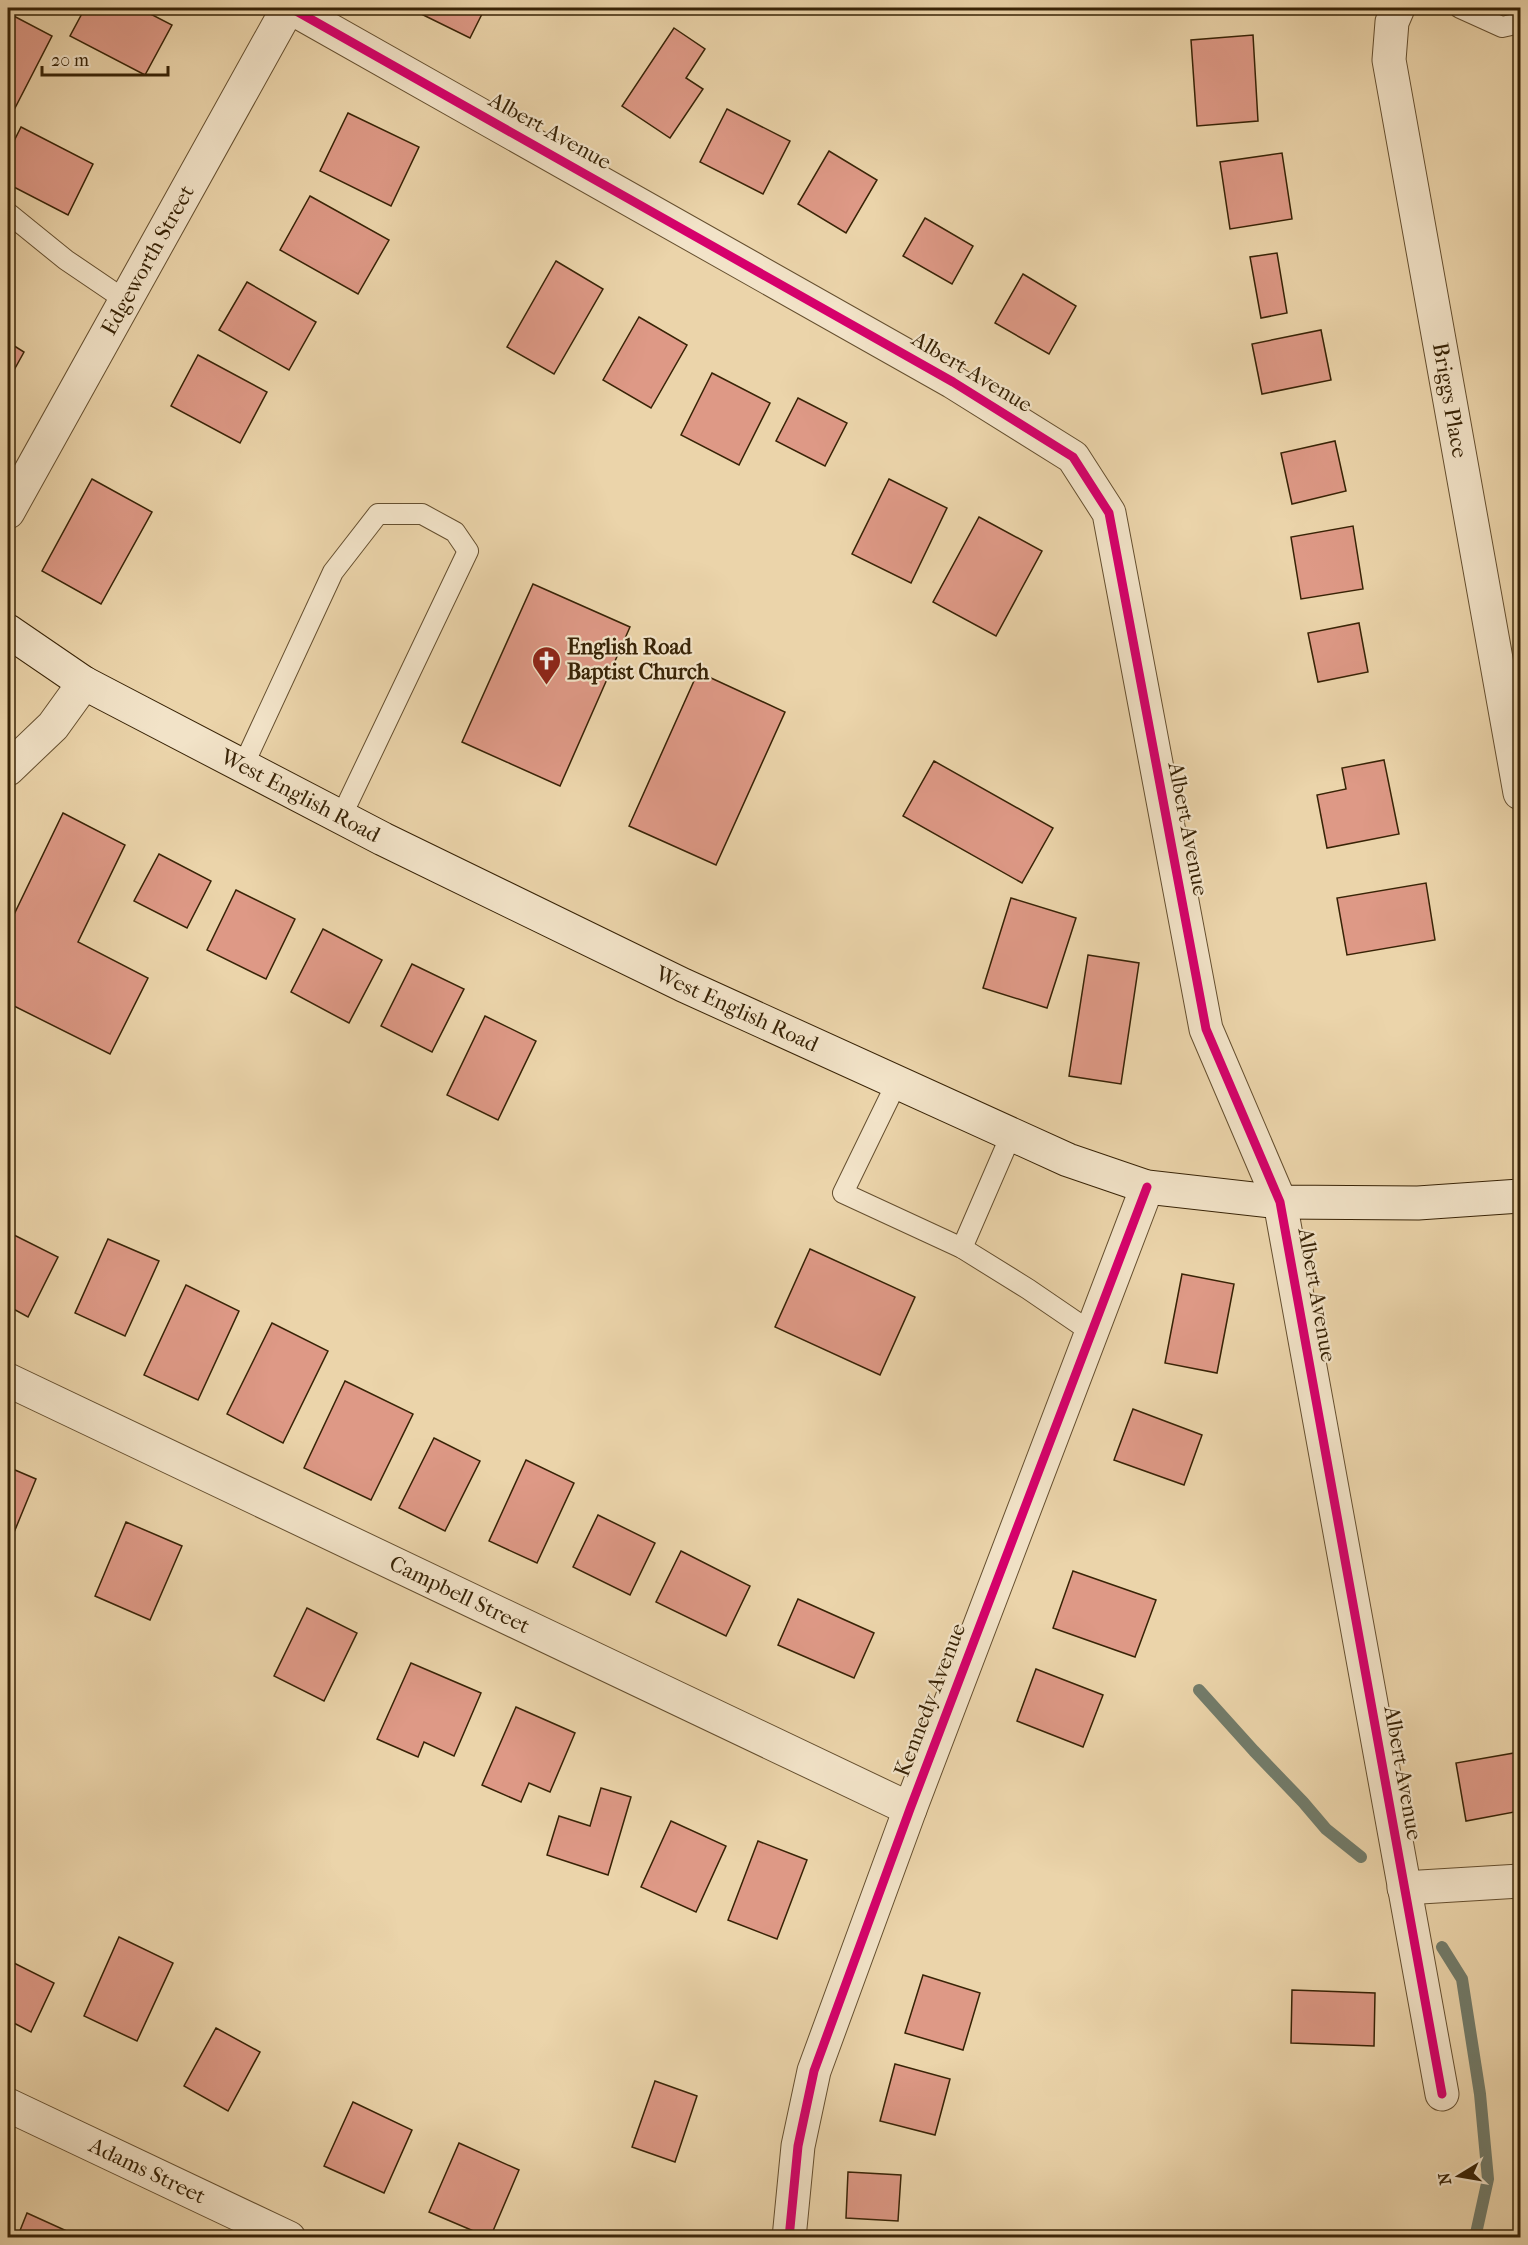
<svg xmlns="http://www.w3.org/2000/svg" width="1528" height="2245" font-family="'IM FELL French Canon',serif">
<rect width="100%" height="100%" fill="#ebd4aa"/>
<filter id="stains"><feTurbulence type="fractalNoise" baseFrequency=".00333" numOctaves="4"/><feColorMatrix values="0 0 0 0 .2 0 0 0 0 .09 0 0 0 0 .02 0 0 0 .5 -.17"/></filter>
<radialGradient id="worn" r=".72"><stop offset=".6" stop-color="#630" stop-opacity="0"/><stop offset="1" stop-color="#630" stop-opacity=".3"/></radialGradient>
<g fill="none" stroke-linecap="round" stroke-linejoin="round">
<g stroke="#727c6b" stroke-width="12">
<path d="M1199 1690 1254 1751 1303 1802 1326 1829 1361 1857"/>
<path d="M1442 1947 1462 1979 1480 2094 1488 2179 1475 2238"/>
</g>
</g>
<g fill="#de9986" stroke="#382306" stroke-width="1.5">
<path d="M85 8H139L172 25 145 75 70 36Z"/>
<path d="M409 8H485L470 38Z"/>
<path d="M8 13 52 36 15 108 8 104Z"/>
<path d="M674 28 705 49 686 78 703 89 670 138 622 106Z"/>
<path d="M1253 35 1258 121 1197 126 1191 40Z"/>
<path d="M727 109 790 141 763 194 700 162Z"/>
<path d="M348 113 419 147 391 206 320 171Z"/>
<path d="M21 127 93 164 68 215 8 184V153Z"/>
<path d="M829 151 877 180 846 233 798 204Z"/>
<path d="M1282 153 1292 219 1230 229 1220 162Z"/>
<path d="M310 196 389 240 358 294 280 250Z"/>
<path d="M925 218 973 246 952 284 903 256Z"/>
<path d="M1277 253 1287 313 1261 318 1250 257Z"/>
<path d="M556 261 603 289 554 374 507 347Z"/>
<path d="M1023 274 1076 306 1049 354 995 323Z"/>
<path d="M247 282 316 322 289 370 219 330Z"/>
<path d="M639 317 687 345 651 408 603 380Z"/>
<path d="M1321 330 1331 380 1262 394 1252 344Z"/>
<path d="M8 342 24 352 8 381Z"/>
<path d="M198 355 267 392 240 443 171 406Z"/>
<path d="M712 373 770 403 739 465 681 435Z"/>
<path d="M798 398 847 423 825 466 776 441Z"/>
<path d="M1335 441 1346 491 1292 504 1281 453Z"/>
<path d="M92 479 152 512 101 604 42 571Z"/>
<path d="M889 479 947 508 911 583 852 554Z"/>
<path d="M979 517 1042 551 996 636 933 602Z"/>
<path d="M1353 526 1363 589 1301 599 1291 537Z"/>
<path d="M533 584 630 627 560 786 462 742Z"/>
<path d="M1359 623 1368 672 1318 682 1308 633Z"/>
<path d="M698 672 785 712 716 865 629 826Z"/>
<path d="M1384 760 1399 834 1327 848 1317 795 1346 789 1342 768Z"/>
<path d="M934 761 1053 828 1022 883 903 816Z"/>
<path d="M63 813 125 845 78 942 148 978 110 1054 8 1003V927Z"/>
<path d="M159 854 211 881 187 928 134 901Z"/>
<path d="M1426 883 1435 940 1347 955 1337 898Z"/>
<path d="M236 890 295 919 266 979 207 950Z"/>
<path d="M1011 898 1076 918 1047 1008 983 988Z"/>
<path d="M323 929 382 960 349 1023 291 992Z"/>
<path d="M1088 955 1139 963 1121 1084 1069 1076Z"/>
<path d="M412 964 464 989 432 1052 381 1026Z"/>
<path d="M485 1016 536 1041 498 1120 447 1095Z"/>
<path d="M12 1234 58 1257 28 1317 8 1306V1243Z"/>
<path d="M108 1239 159 1261 125 1336 75 1313Z"/>
<path d="M810 1249 915 1297 880 1375 775 1327Z"/>
<path d="M1182 1274 1234 1284 1217 1373 1165 1363Z"/>
<path d="M186 1285 239 1311 198 1400 144 1375Z"/>
<path d="M272 1323 328 1351 283 1443 227 1414Z"/>
<path d="M345 1381 413 1414 371 1500 304 1468Z"/>
<path d="M1133 1409 1202 1435 1184 1485 1114 1460Z"/>
<path d="M434 1438 480 1461 445 1531 399 1508Z"/>
<path d="M526 1460 574 1483 537 1563 489 1541Z"/>
<path d="M8 1467 36 1479 8 1547Z"/>
<path d="M598 1515 655 1543 630 1595 573 1567Z"/>
<path d="M126 1522 182 1546 150 1620 95 1596Z"/>
<path d="M681 1551 750 1586 726 1636 656 1602Z"/>
<path d="M1073 1571 1156 1600 1135 1657 1053 1628Z"/>
<path d="M798 1599 874 1633 854 1678 778 1645Z"/>
<path d="M307 1608 357 1633 324 1701 274 1676Z"/>
<path d="M411 1663 481 1693 454 1756 424 1742 418 1757 377 1739Z"/>
<path d="M1036 1669 1103 1695 1083 1747 1017 1721Z"/>
<path d="M516 1707 575 1733 550 1792 529 1783 521 1802 482 1785Z"/>
<path d="M1520 1752V1811L1466 1821 1456 1763Z"/>
<path d="M601 1788 631 1797 608 1875 547 1855 559 1816 590 1826Z"/>
<path d="M671 1821 726 1846 696 1912 641 1887Z"/>
<path d="M758 1841 807 1860 777 1939 728 1920Z"/>
<path d="M119 1937 173 1963 137 2041 84 2016Z"/>
<path d="M8 1960 54 1983 31 2032 8 2020Z"/>
<path d="M923 1975 980 1993 963 2050 905 2033Z"/>
<path d="M1292 1990 1375 1993 1374 2046 1291 2043Z"/>
<path d="M216 2028 260 2052 228 2111 184 2086Z"/>
<path d="M895 2064 950 2079 935 2135 880 2121Z"/>
<path d="M655 2081 697 2096 675 2162 632 2147Z"/>
<path d="M353 2102 412 2130 384 2193 324 2166Z"/>
<path d="M459 2143 519 2170 490 2238 429 2212Z"/>
<path d="M848 2172 901 2175 898 2221 846 2218Z"/>
<path d="M27 2213 80 2237V2238H17Z"/>
</g>
<g fill="none" stroke-linecap="round" stroke-linejoin="round">
<defs>
<g id="lane">
<path d="M1460 8 1502 27 1520 23"/>
<path d="M8 213 66 260 125 300"/>
<path d="M243 766 333 572 378 514H422L455 532 468 551 341 817"/>
<path d="M897 1082 843 1193 962 1248 1028 1289 1091 1332"/>
<path d="M962 1248 1011 1135"/>
</g>
<g id="street">
<path d="M291 8 953 382 1073 457 1109 513 1206 1029 1280 1202 1442 2094"/>
<path id="s1" d="M1398 8 1392 22 1389 60 1520 793"/>
<path id="s2" d="M8 512 288 8"/>
<path d="M8 769 53 726 84 683"/>
<path id="s3" d="M8 1380 910 1809"/>
<path d="M1404 1888 1520 1881"/>
<path id="s4" d="M8 2105 289 2238"/>
<path d="M789 2238 798 2146 814 2071 910 1809 1147 1187"/>
</g>
<g id="secondary">
<path id="s5" d="M8 631 84 683 383 839 683 985 1068 1160 1147 1187 1280 1202 1418 1203 1520 1196"/>
</g>
</defs>
<use href="#lane" stroke="#654f2f" stroke-width="22"/>
<use href="#street" stroke="#654f2f" stroke-width="35"/>
<use href="#secondary" stroke="#382306" stroke-width="35"/>
<use href="#lane" stroke="#f2e3c8" stroke-width="20"/>
<use href="#street" stroke="#f2e3c8" stroke-width="33"/>
<use href="#secondary" stroke="#f2e3c8" stroke-width="33"/>
<defs>
<g id="cycleway">
<path d="M291 8 953 382 1073 457 1109 513 1206 1029 1280 1202 1442 2094"/>
<path d="M789 2238 798 2146 814 2071 910 1809 1147 1187"/>
</g>
</defs>
<use href="#cycleway" stroke="#f2e3c8" stroke-width="13"/>
<use href="#cycleway" stroke="#d6006c" stroke-width="9"/>
</g>
<defs>
<symbol id="church-pin" viewBox="-11 -11 22 30"><path d="M0 17L-7.5 6A9.5 9.5 0 1 1 7.5 6Z" fill="#8f2418" stroke="#f2e3c8"/><path d="M-1.2-6h2.4v3.5h3.3v2.4h-3.3V6h-2.4V-.1h-3.3v-2.4h3.3Z" fill="#fff"/></symbol>
</defs>
<g fill-rule="evenodd">
<use href="#church-pin" x="530" y="644" width="33" height="45"/>
</g>
<g text-anchor="middle" dominant-baseline="central" stroke-width="4.5" stroke-linejoin="round" paint-order="stroke">
<g font-size="22" fill="#382306" stroke="#f2e3c8">
<text transform="translate(550 131) rotate(29)">Albert Avenue</text>
<text stroke="none"><textPath href="#s2" startOffset="288">Edgeworth Street</textPath></text>
<text transform="translate(972 372) rotate(31)">Albert Avenue</text>
<text stroke="none"><textPath href="#s1" startOffset="399">Briggs Place</textPath></text>
<text stroke="none"><textPath href="#s5" startOffset="336">West English Road</textPath></text>
<text transform="translate(1188 829) rotate(79)">Albert Avenue</text>
<text stroke="none"><textPath href="#s5" startOffset="822">West English Road</textPath></text>
<text transform="translate(1317 1295) rotate(80)">Albert Avenue</text>
<text stroke="none"><textPath href="#s3" startOffset="500">Campbell Street</textPath></text>
<text transform="translate(930 1700) rotate(-69)">Kennedy Avenue</text>
<text transform="translate(1403 1773) rotate(80)">Albert Avenue</text>
<text stroke="none"><textPath href="#s4" startOffset="154">Adams Street</textPath></text>
</g>
<g font-size="22" font-weight="bold" fill="#382306" stroke="#f2e3c8" text-anchor="start">
<text x="567" y="647">English Road<tspan x="567" dy="25">Baptist Church</tspan></text>
</g>
</g>
<rect width="1528" height="2245" fill="none" stroke="#ebd4aa" stroke-width="30"/>
<rect x="9" y="9" width="1510" height="2227" fill="none" stroke="#382306" stroke-width="3"/>
<rect x="15" y="15" width="1498" height="2215" fill="none" stroke="#382306" stroke-width="1.5"/>
<g transform="translate(1459 2176) rotate(259)" stroke="#f2e3c8" stroke-width="4.5" paint-order="stroke">
<path d="M0-4.5L10 22L0 15L-10 22Z" fill="#382306"/>
<text y="-9" font-size="16" font-weight="bold" text-anchor="middle" fill="#382306">N</text>
</g>
<path d="M42 66v9h126v-9" fill="none" stroke="#382306" stroke-width="3"/>
<text x="51" y="66" font-size="18" fill="#382306" stroke="#f2e3c8" stroke-width="4.5" paint-order="stroke">20 m</text>
<rect width="100%" height="100%" filter="url(#stains)"/>
<rect width="100%" height="100%" fill="url(#worn)"/>
</svg>
